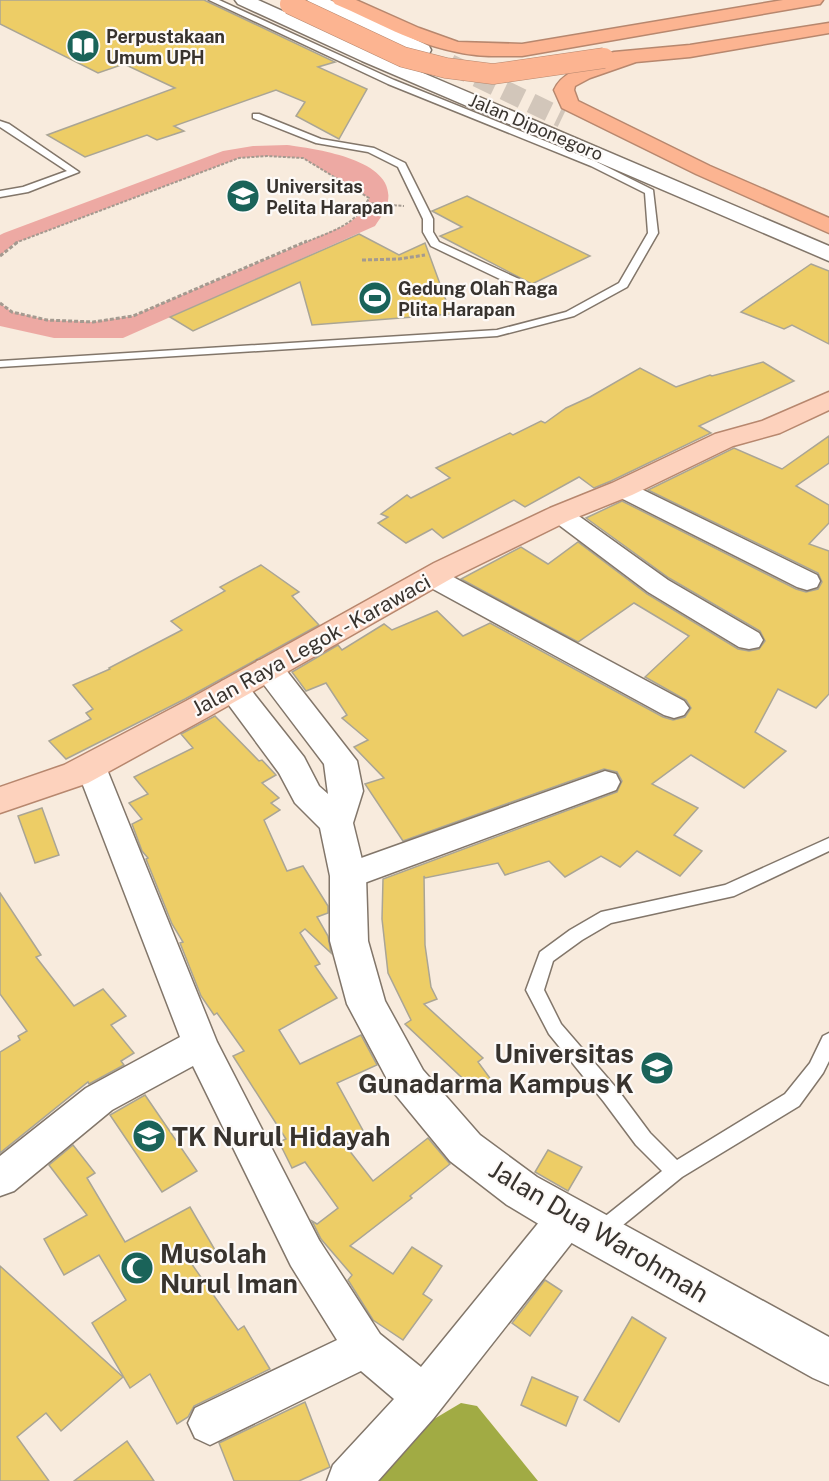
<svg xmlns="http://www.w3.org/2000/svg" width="829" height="1481" font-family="'Public Sans',sans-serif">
<rect width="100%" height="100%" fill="#f8ebdd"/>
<path fill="#eda9a3" d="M287 145C317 149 407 161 385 210 382 216 378 221 375 226L123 338H54L0 326V303L12 312 47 320 93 322 133 316 346 225 362 213 369 198 303 158 267 156 239 158 15 243 0 256V235L4 233 223 151 253 146Z"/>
<path fill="#a1ab44" d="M461 1403 477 1406 538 1481H370L429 1422Z"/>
<g fill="#edcd66" stroke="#aaa595" stroke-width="1.5">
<path d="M0 0H204L335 62 318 67 367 89 339 139 296 116 305 102 276 90 174 126 184 131 157 140 147 135 85 157 47 135 175 88 124 64 98 73 0 24Z"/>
<path d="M467 196 590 256 532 284 440 236 462 227 432 211Z"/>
<path d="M359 234 399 255 425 243 451 314 312 325 300 282 193 331 170 317Z"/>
<path d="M811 264 829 271V344L792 325 784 329 741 312Z"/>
<path d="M763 362 794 381 699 426 711 433 611 481 594 488 579 477 525 507 514 500 443 538 432 529 406 543 378 523 388 517 381 514 407 495 411 498 450 478 436 468 510 433 513 435 541 421 545 423 566 408 590 397 640 368 676 387 710 375 712 376Z"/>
<path d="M829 436V463L796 486 829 505V523L809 544 829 551V694L816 708 778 689 755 732 786 751 744 788 691 755 652 784 698 808 674 835 702 851 680 876 637 851 620 867 601 856 565 877 549 861 505 875 498 863 425 878 424 876 425 945 431 987 437 999 424 1004 483 1058 478 1062 492 1081 474 1089 405 1024 411 1020 388 973 382 919 383 879 617 792 622 781 617 772 604 769 403 841 365 784 384 778 354 747 368 740 342 718 347 715 326 683 306 691 292 672 338 645 342 650 384 624 392 630 437 611 463 636 490 623 663 717 673 720 685 717 691 708 686 700 645 677 689 636 634 603 578 642 461 579 521 547 548 564 578 542 647 594 738 649 749 651 759 649 765 641 760 631 669 578 586 518 622 501 796 589 806 592 818 589 822 582 818 573 648 490 734 448 782 469Z"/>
<path d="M261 565 299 592 292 596 319 625 185 699 66 759 49 741 91 719 86 713 93 709 73 685 110 669 109 668 182 630 171 621 225 591 220 587Z"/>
<path d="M215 716 259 761 262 760 276 775 262 783 279 798 271 803 280 810 264 820 287 871 303 866 328 906V913L317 917 328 936 331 953 305 929 300 933 320 964 315 966 337 998 279 1030 300 1064 361 1035 377 1065 337 1083 366 1136 345 1145 373 1181 428 1138 450 1164 410 1196 412 1198 350 1246 393 1274 412 1247 442 1266 423 1294 432 1300 403 1340 373 1320 348 1280 352 1275 321 1239 312 1221 317 1224 338 1208 305 1162 292 1168 279 1142 286 1139 233 1056 244 1051 217 1013 214 1015 201 996 180 943 183 942 172 924 146 859 148 858 142 851 132 824 142 819 129 803 148 794 134 777 193 748 181 734Z"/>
<path d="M42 808 59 855 35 863 18 816Z"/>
<path d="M0 893 41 955 36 957 74 1006 103 989 126 1016 111 1025 134 1053 121 1061 124 1065 89 1084 88 1082 0 1153V1052L20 1040 18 1036 27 1031 0 994Z"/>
<path d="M145 1095 197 1171 162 1192 110 1115Z"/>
<path d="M73 1145 95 1173 87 1178 125 1242 190 1207 215 1250 191 1263 238 1330 244 1326 270 1369 194 1406 188 1417 177 1424 150 1374 130 1388 92 1323 126 1300 99 1255 64 1275 44 1239 87 1215 49 1165Z"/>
<path d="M548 1150 582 1167 568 1191 535 1172Z"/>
<path d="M0 1266 123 1377 61 1431 46 1413 17 1437 49 1481H0Z"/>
<path d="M545 1280 562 1291 530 1336 512 1323Z"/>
<path d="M632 1317 666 1338 619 1422 584 1400Z"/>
<path d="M532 1377 578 1397 566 1426 521 1405Z"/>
<path d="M305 1402 330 1467 299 1481H234L219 1443Z"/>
<path d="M127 1441 154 1481H74Z"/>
</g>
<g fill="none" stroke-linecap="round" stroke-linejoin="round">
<path stroke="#d2c6ba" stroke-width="20" stroke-dasharray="20 10" stroke-linecap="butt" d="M450 64 562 118"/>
<defs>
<g id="lane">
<path d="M209 0H219L394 80 597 162 653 190 658 233 627 287 574 316 497 336 0 367V361L497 330 566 312 619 283 648 233 645 193 591 166 388 84Z"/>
<path d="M253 114H259L321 139 374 148 405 163 433 219V232L439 242 519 279 514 282 502 280 431 246 423 232V219L398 167 368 152 316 143 253 118Z"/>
<path d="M0 121 9 124 79 172 28 192 0 197V191L23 187 67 171 0 127Z"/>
<path d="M829 838V851L734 896 611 923 582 940 553 961 544 990 561 1024 618 1090 650 1133 677 1160 785 1094 810 1063 823 1036 829 1033V1061L823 1073 799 1106 682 1177 607 1238 600 1241 593 1238 590 1232 593 1226 662 1171 636 1145 604 1102 549 1034 526 990 540 952 570 930 601 912 725 885Z"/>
</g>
<g id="street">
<path d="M622 481 631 484 817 575 820 581 817 587 807 590 797 587 613 494 609 489 613 484Z"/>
<path d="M560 506 569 509 668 580 759 633 763 640 759 647 749 649 739 647 648 592 551 519 547 514 551 509Z"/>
<path d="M432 568 442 571 684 701 689 708 684 715 674 718 664 715 422 583 419 577 422 571Z"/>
<path d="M91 756 102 759 106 767 217 1042 319 1240 380 1334 421 1367 553 1205 567 1200 581 1205 587 1218 581 1231 433 1419 378 1481H327L333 1465 394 1399 361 1371 210 1445 195 1438 188 1423 195 1408 337 1340 291 1266 193 1066 112 1110 14 1191 0 1196V1156L86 1088 180 1037 76 767 80 759Z"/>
<path d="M605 771 616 774 620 782 616 790 348 889 336 885 332 876 336 867Z"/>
</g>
<g id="secondary">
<path d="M235 0H258L376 53 829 246V261L362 61 238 4Z"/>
<path d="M307 0H330L429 46 431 50 429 54H415L310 4Z"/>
<path d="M268 658 279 661 357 761 363 791 353 823 366 876 368 941 385 1001 423 1070 480 1135 537 1177 829 1337V1385L813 1378 552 1232 507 1205 450 1161 395 1094 347 1004 330 941V876L320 828 295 803 279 773 217 689 222 681 233 678 244 681 304 757 319 786 328 794 324 764 252 669 257 661Z"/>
</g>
<path id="primary" d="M829 392V410L780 433 733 446 632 495 570 520 454 577 208 717 88 783 0 813V787L64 765 186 701 434 563 550 508 612 483 715 434 762 421Z"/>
<g id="highway">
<path d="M332 0H356L419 28 458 42 522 44 783 0H823L820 4 814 5 522 56C500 56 478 57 457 52 414 44 375 21 335 4Z"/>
<path d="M829 23V33L690 57 636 62 590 78 575 86 574 90 578 101 710 166 829 218V233L696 174 562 108 554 90C563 70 587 66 606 60L607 54 614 52 690 45Z"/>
</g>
</defs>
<use href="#lane" stroke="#82766a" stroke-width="3"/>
<use href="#street" stroke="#82766a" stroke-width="3"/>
<use href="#secondary" stroke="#82766a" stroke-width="3"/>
<use href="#primary" stroke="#b7876e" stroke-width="3"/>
<use href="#highway" stroke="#b7876e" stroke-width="3"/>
<g stroke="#a49a90" stroke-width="2" stroke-dasharray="3 1.5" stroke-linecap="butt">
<path d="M367 203 404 206"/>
<path d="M15 243 239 158 267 156 303 158 369 198C356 226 331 231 304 243"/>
</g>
<g stroke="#a49a90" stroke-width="3" stroke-dasharray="4 2" stroke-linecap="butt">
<path d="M0 256 19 241"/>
<path d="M362 260 399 259 425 255"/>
<path d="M0 303 12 312 47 320 93 322 133 316 307 241"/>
</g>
<use href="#lane" fill="#fff" fill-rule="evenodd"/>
<use href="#street" fill="#fff" fill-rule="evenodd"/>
<use href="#secondary" fill="#fff" fill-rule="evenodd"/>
<use href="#primary" fill="#fdd2bd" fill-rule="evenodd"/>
<use href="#highway" fill="#fcb491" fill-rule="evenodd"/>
<defs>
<path id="highway-bridge" d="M290 4 403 57 446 68 493 74 604 58"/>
</defs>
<use href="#highway-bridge" stroke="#b7876e" stroke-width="21" stroke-linecap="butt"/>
<use href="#highway-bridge" stroke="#fcb491" stroke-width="20"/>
</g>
<defs>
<symbol id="library-disc" viewBox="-11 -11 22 22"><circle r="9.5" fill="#1a6359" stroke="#fdfaf8"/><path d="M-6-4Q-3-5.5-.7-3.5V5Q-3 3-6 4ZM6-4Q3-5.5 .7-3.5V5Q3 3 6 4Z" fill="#fff"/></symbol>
<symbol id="university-disc" viewBox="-11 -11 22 22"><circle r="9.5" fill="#1a6359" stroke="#fdfaf8"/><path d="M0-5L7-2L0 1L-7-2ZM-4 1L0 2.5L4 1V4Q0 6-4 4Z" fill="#fff"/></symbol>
<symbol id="stadium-disc" viewBox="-11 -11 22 22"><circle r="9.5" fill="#1a6359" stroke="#fdfaf8"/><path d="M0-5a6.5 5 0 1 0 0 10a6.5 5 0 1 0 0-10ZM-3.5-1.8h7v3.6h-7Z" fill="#fff"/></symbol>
<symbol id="school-disc" viewBox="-11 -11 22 22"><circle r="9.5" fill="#1a6359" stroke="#fdfaf8"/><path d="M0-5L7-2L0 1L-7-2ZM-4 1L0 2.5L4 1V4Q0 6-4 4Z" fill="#fff"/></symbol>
<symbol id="mosque-disc" viewBox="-11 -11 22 22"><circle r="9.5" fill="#1a6359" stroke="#fdfaf8"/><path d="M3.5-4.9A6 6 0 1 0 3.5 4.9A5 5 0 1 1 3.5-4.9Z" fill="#fff"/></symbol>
</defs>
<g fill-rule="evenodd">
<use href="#library-disc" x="64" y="27" width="38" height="38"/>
<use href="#university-disc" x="224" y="177" width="38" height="38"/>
<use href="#stadium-disc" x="356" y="279" width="38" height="38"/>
<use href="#university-disc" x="638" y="1049" width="38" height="38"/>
<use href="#school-disc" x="130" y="1117" width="38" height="38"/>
<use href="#mosque-disc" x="118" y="1249" width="38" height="38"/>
</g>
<g text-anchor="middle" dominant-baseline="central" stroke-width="4.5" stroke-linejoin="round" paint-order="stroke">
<g font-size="18" font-weight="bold" fill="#38332e" stroke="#fdfaf8" text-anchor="start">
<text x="106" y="36">Perpustakaan<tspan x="106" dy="21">Umum UPH</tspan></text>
<text x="266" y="186">Universitas<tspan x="266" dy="21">Pelita Harapan</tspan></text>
<text x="398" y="288">Gedung Olah Raga<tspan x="398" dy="21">Plita Harapan</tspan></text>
</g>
<g font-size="18" fill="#38332e" stroke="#fdfaf8">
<text transform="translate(536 127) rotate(23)">Jalan Diponegoro</text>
</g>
<g font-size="21" fill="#38332e" stroke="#fdfaf8">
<text transform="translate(311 645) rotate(-29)">Jalan Raya Legok - Karawaci</text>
</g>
<g font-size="26" font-weight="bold" fill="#38332e" stroke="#fdfaf8" text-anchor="start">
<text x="634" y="1053" text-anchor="end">Universitas<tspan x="634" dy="30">Gunadarma Kampus K</tspan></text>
<text x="172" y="1136">TK Nurul Hidayah</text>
<text x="160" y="1253">Musolah<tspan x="160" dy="30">Nurul Iman</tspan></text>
</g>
<g font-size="26" fill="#38332e" stroke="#fdfaf8">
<text transform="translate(599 1231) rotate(31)">Jalan Dua Warohmah</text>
</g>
</g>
</svg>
